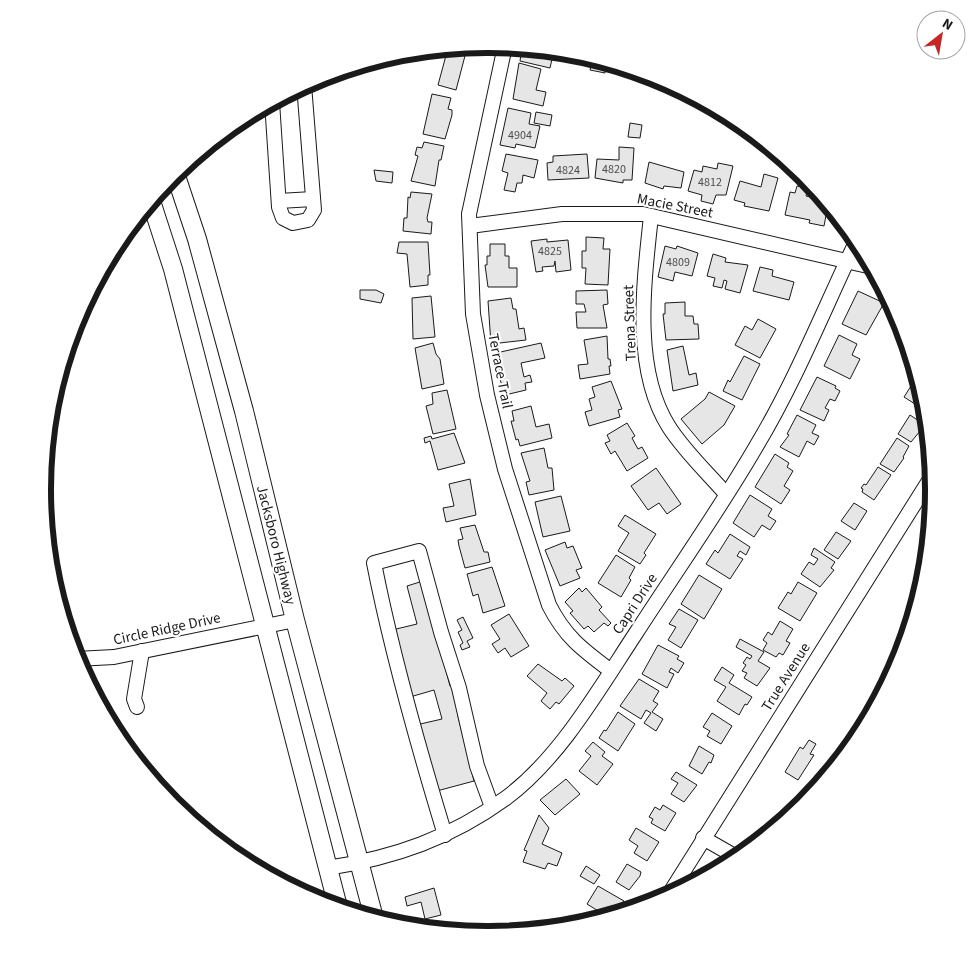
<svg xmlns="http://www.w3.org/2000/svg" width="976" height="979" font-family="'Source Sans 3',sans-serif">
<rect width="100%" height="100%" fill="#fff"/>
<g fill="#e6e6e6" stroke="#1a1a1a">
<path d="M448 48 466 52 456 90 438 85Z"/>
<path d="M522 48 554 50 550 68 520 61Z"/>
<path d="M571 52 607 62 605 73 590 70 591 66 578 63 580 57 570 55Z"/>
<path d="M519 63 541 69 536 90 546 92 543 106 513 99Z"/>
<path d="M628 69 644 74 643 79 627 76Z"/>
<path d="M432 94 451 98 448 109 452 110V115L445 139 423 134Z"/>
<path d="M508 108 531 113 529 124 540 126 535 148 516 144 515 148 500 145Z"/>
<path d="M536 112 552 115 550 126 534 123Z"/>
<path d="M630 123 642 125 640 138 628 137Z"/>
<path d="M424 142 444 146 441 160H439L435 186 411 181 418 156 415 155 417 147 422 148Z"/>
<path d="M619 147 634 148 632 180H623V183L595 178 597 159 619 160Z"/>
<path d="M506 154 538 160 534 178 523 175 522 183H517L515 192 504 190 508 173 502 171Z"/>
<path d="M587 154 589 178 548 180 547 163 553 162V156Z"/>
<path d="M649 162 684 172 681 188 664 186 663 189 645 183Z"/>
<path d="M718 163 733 166 726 195H716L713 204 701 201 702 195 688 191 694 170 702 172 703 166 717 169Z"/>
<path d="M374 170 393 172 392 183 376 181Z"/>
<path d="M764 174 778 178 769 211 744 206 745 203 734 200 740 181 761 187Z"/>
<path d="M797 186 808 188 806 196 824 200 828 205 824 226 809 223 810 220 785 215 790 192 795 193Z"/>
<path d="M411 192 432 194 427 218 428 222H432L431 234 403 231 404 218H407L408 197 410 198Z"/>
<path d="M586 237 604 238 603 249H610L608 285 585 284 586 268H582V251H586Z"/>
<path d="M547 239V242L568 240 571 270 556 272 555 261 554 266 542 267 543 271 536 272 531 241Z"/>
<path d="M399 242H428L430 275H428V285L410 287 407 254 397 253Z"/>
<path d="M490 244H505V256H509V268H517V287H488L485 265H487V256H490Z"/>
<path d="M665 246 676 249 677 246 698 253 692 276 675 272 673 281 658 277Z"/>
<path d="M713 254 726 258 725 262 748 265 740 293 725 289 727 281 724 280 722 288 713 286 715 278 707 276Z"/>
<path d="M760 267 773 270 772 276 794 282 789 300 753 291Z"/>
<path d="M360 290H376L384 294 381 303 360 299Z"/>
<path d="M607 290 608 304 603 305 607 328H577L576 312H586L584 304H576V291Z"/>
<path d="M858 291 884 303 866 335 842 324Z"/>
<path d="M431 296 435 337 413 339 412 298Z"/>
<path d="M511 298 513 309H516L519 329 524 328 526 340 491 344 488 301Z"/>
<path d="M685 302V316H693L694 324H698L699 339 666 340 663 314H665V303Z"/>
<path d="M758 319 776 329 760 358 735 345 745 326 752 330Z"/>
<path d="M839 335 857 344 852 355 860 359 850 379 824 366Z"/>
<path d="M607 336 608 359H610L611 366H609L610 374 580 379 578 365 588 364 584 340Z"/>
<path d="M433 343 436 354 440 359 444 384 422 389 415 348Z"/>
<path d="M541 343 545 358 521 363 524 377 530 375 532 382 525 383 526 390 505 395 498 373H500L496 353Z"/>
<path d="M683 346 689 375 696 373 698 385 673 391 667 350Z"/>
<path d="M744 356 760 364 742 400 723 391 728 380 730 382Z"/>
<path d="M817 377 836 386 835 388 840 391 835 401 830 399 825 408 829 410 824 421 800 410Z"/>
<path d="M611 381 622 409 618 410 620 417 589 426 585 412 592 410 589 399 595 397 592 387Z"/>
<path d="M911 386 922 393 926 411 904 397Z"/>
<path d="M447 390 456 429 433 434 426 406 433 404 432 393Z"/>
<path d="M709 392 735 406 724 425 702 444 681 419 705 399Z"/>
<path d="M531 406 536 427 549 424 552 438 520 446 518 439 516 440 511 421H514L512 411Z"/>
<path d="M797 415 816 425 812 433 819 436 814 445 807 441 799 457 780 447 789 435 787 434Z"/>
<path d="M910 415 925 425 911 442 898 434Z"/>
<path d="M627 423 635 436 632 438 638 449 642 447 648 458 627 471 615 451 611 454 605 443 610 441 607 435Z"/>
<path d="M454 433 465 463 438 470 430 441 425 443 424 438 431 436 432 439Z"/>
<path d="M897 438 909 446 903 457 904 458 894 472 880 464Z"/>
<path d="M544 448 548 468H552L554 490 529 495 526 482 530 481 521 453Z"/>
<path d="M775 454 789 463 787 467 793 471 784 486 790 490 781 504 755 487Z"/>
<path d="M878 467 891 475 874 500 862 492 863 489 861 488 864 484 866 485Z"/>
<path d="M656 468 681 504 667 514 659 503 648 510 631 486Z"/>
<path d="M470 479 476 515 446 522 443 508 454 506 449 484Z"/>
<path d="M750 495 772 509 768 516 776 521 770 530 762 525 754 537 733 523Z"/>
<path d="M561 496 570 531 543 537 535 502Z"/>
<path d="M854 503 867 511 855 530 841 521Z"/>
<path d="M625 515 656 534 644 553 646 555 640 564 618 551 629 533 618 526Z"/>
<path d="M475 525 484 552H488L490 562 465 568 459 546 458 540 463 539 460 528Z"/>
<path d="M836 532 851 541 838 559 824 550Z"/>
<path d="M730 534 750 547 746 555 740 551 737 556 743 559 730 579 706 564 715 550 718 553Z"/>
<path d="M565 542 567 548 573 546 582 568 576 570 580 578 560 586 545 550Z"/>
<path d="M814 548 835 562 831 568 834 570 820 587 801 574 809 562 814 565 818 559 811 555Z"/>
<path d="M616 555 635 567 629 578 631 580 621 597 598 583Z"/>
<path d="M492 567 505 606 483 613 478 594 473 596 467 574Z"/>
<path d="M699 575 722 589 704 619 681 604Z"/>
<path d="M423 581 450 686 454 684 462 715 458 716 474 781 433 792 416 725 442 719 434 690 410 697 392 630 417 624 407 586Z"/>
<path d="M798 582 817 593 800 621 778 608 788 592 791 594Z"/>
<path d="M579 588 582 592 586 588 602 607 599 610 611 623 608 626 604 623 594 632 588 626 584 629 570 613 573 611 565 602Z"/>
<path d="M679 609 698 620 681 648 668 640 676 627 669 624Z"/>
<path d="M509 614 529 646 511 657 505 648 498 653 492 644 500 639 491 625Z"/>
<path d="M463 617 473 638 467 641 470 647 462 650 460 645 463 643 458 632 462 630 457 620Z"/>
<path d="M780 621 793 629 786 641 790 643 783 655 779 653 776 657 763 650 767 643 763 640 768 632 772 635Z"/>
<path d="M740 639 764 652 758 661 770 668 757 686 744 678 747 673 742 671 746 665 743 663 747 657 750 659 752 656 736 647Z"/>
<path d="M658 645 679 656 677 659 684 663 678 673 671 668 669 672 674 674 667 688 642 674Z"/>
<path d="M538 664 562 681 565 678 574 686 559 704 556 702 550 709 541 701 547 693 527 676Z"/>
<path d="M722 667 734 675 729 683 752 697 747 705 745 704 739 715 717 701 726 687 714 680Z"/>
<path d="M639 679 659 691 653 701 658 704 652 712 663 719 656 731 644 723 651 713 646 710 641 719 620 706Z"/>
<path d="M618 712 635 724 618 751 599 738 604 730 606 731Z"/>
<path d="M712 713 732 726 721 744 707 736 710 731 703 727Z"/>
<path d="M809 740 816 744 810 754 814 755 798 780 785 772 800 747 803 749Z"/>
<path d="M593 742 605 752 602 756 613 764 597 785 579 771 591 756 585 751Z"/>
<path d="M699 746 714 755 711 763 709 762 702 774 689 766Z"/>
<path d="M676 772 697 785 684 802 671 794 678 783 671 779Z"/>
<path d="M566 779 580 794 555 815 540 800Z"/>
<path d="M663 805 676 813 665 831 651 823 653 819 649 817 655 807 660 810Z"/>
<path d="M539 815 549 828 542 844 562 853 557 866 548 863 545 869 523 862 527 851 524 850Z"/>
<path d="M636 828 659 842 647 861 634 853 638 846 629 840Z"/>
<path d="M627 864 641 872 640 876 629 890 616 882Z"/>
<path d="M586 866 600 875 594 884 580 876Z"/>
<path d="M598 886 624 901 614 915 608 917 587 904Z"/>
<path d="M434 888 441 915 425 919 421 902 407 906 405 897Z"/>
</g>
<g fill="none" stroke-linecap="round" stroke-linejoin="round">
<defs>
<g id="minor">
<path d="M505 46 469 214 473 314 487 395 505 469 549 605C565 637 583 650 611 671"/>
<path d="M272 102 279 207 283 218 293 223 308 220 314 210 304 85"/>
<path d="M279 201 313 199"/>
<path d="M651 216C644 282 632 369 669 427 685 452 707 472 726 494"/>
<path d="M470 226 562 214H643L872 267"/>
<path d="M76 659 114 657 295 620"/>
<path d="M137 707 134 699 142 651"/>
<path d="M445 835C418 746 392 655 374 563L419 551 441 632 459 688 477 766 492 807"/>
<path d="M703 838 738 858"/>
<path d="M327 868C394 858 451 838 506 798 560 758 599 689 636 633 676 571 720 509 757 445 796 380 824 309 857 240"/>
<path d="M668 896 932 476"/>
</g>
<g id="major">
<path d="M175 173 197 239 244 411 295 620 374 918"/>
<path d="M151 201 173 269 338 907"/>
</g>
</defs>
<use href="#minor" stroke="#1a1a1a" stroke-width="16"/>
<use href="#major" stroke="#1a1a1a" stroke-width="20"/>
<use href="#minor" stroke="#fff" stroke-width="14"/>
<use href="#major" stroke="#fff" stroke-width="18"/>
</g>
<g text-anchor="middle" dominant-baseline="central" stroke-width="4" stroke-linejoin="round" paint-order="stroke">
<g font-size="12" fill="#4d4d4d">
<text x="520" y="135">4904</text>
<text x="614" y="169">4820</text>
<text x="568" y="170">4824</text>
<text x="710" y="182">4812</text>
<text x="550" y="251">4825</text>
<text x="678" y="262">4809</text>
</g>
<g font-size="15" fill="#1a1a1a" stroke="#fff">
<text transform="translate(675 206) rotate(11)">Macie Street</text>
<text transform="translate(630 323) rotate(-92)">Trena Street</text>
<text transform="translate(500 371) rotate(79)">Terrace Trail</text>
<text transform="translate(276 545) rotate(76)">Jacksboro Highway</text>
<text transform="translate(635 604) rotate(-57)">Capri Drive</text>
<text transform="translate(167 629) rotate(-12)">Circle Ridge Drive</text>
<text transform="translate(786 677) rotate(-58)">True Avenue</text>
</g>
</g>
<path d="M0 0H976V979H0ZM487 53H489A436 436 0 0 1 925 489V490A436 436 0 0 1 489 926H487A436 436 0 0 1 51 490V489A436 436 0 0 1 487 53Z" fill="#fff" fill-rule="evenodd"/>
<path fill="none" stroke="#1a1a1a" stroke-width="6" d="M487 53H489A436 436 0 0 1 925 489V490A436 436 0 0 1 489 926H487A436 436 0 0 1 51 490V489A436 436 0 0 1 487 53Z"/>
<g transform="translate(941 35) rotate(31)"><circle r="24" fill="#ffffff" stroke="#a3a3a3"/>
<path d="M0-4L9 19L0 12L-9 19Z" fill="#c62828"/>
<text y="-8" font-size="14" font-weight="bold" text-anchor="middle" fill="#1a1a1a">N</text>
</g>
</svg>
